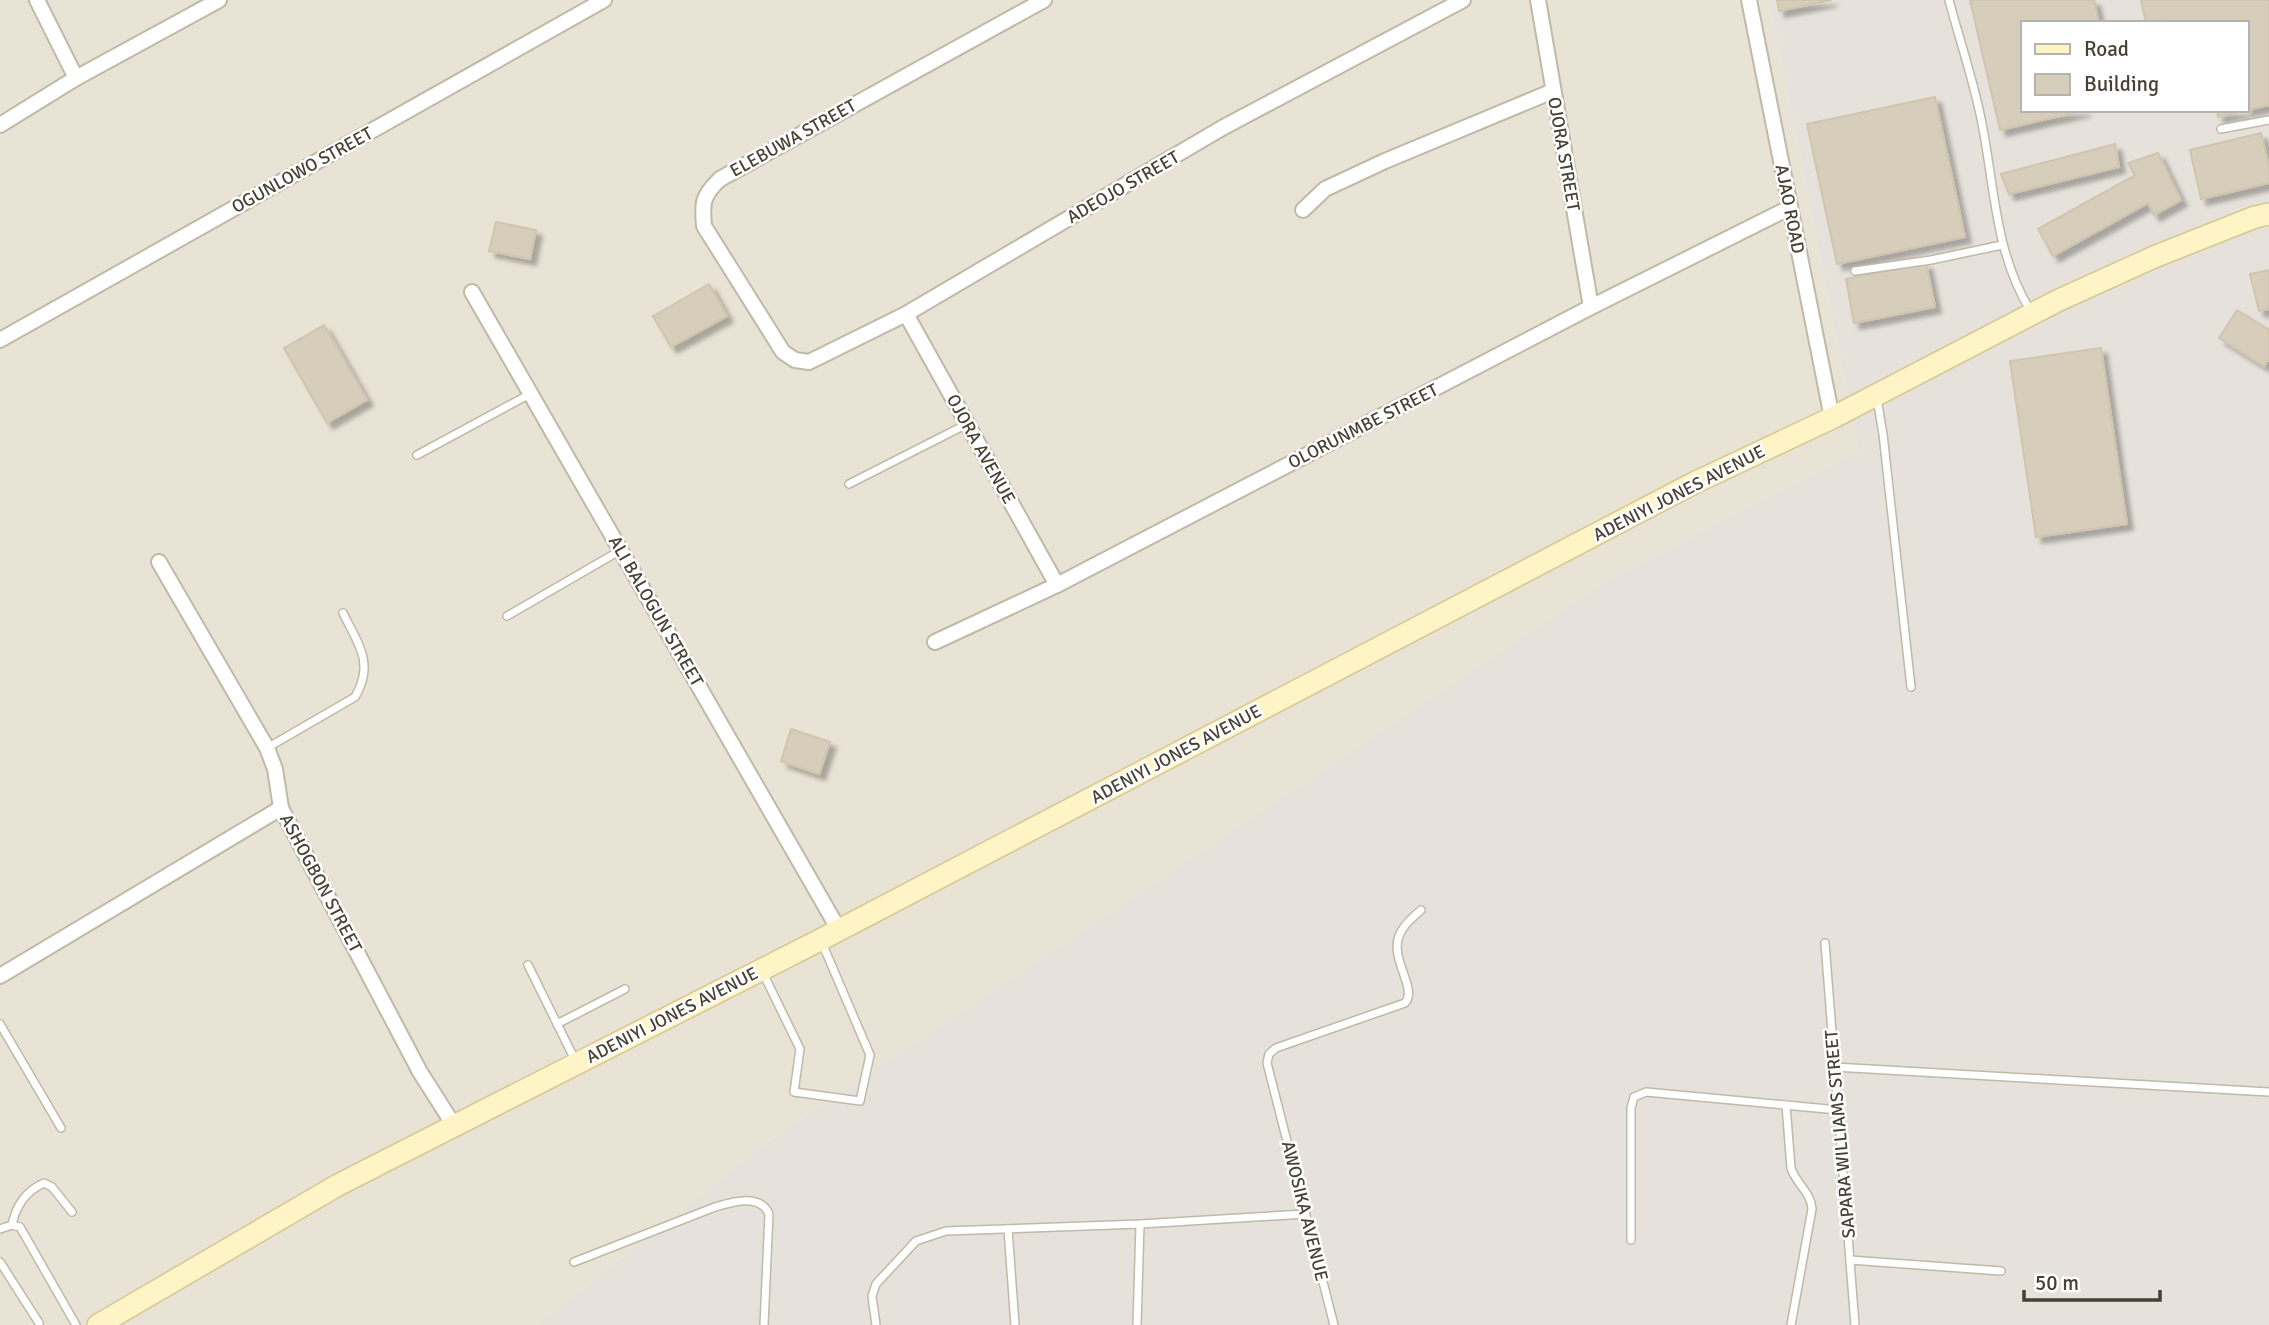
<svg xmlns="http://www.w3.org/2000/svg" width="2269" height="1325" font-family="Signika,sans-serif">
<defs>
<filter id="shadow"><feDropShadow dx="6" dy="6" stdDeviation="2" flood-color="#0004"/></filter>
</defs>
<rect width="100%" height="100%" fill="#f4f0e6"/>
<path fill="#e8e3d4" d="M0 0H1769L1859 451 1608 580 774 1137 537 1325H0Z"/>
<path fill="#e6e1db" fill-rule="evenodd" d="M1769 0H2269V1325H537L774 1137 1608 580 1859 451ZM2022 23H2246V110H2022Z"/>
<g fill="#d6cdbb" stroke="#d1c5ae" stroke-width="2" filter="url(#shadow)">
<path d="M1777 0H1832L1779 11Z"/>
<path d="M1970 0H2094L2099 23H2022V110H2086L2000 130Z"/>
<path d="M2141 0H2269V105L2218 117 2217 110H2246V23H2165L2164 20 2146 23Z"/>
<path d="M1935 97 1965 237 1837 264 1807 124Z"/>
<path d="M2261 133 2269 166V183L2201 199 2190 150Z"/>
<path d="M2115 144 2119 167 2009 194 2001 174Z"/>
<path d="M2158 153 2181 200 2154 215 2148 203 2053 256 2038 229 2135 175 2128 163Z"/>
<path d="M496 222 536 230 530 259 489 251Z"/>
<path d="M1926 263 1935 307 1854 323 1846 279Z"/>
<path d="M2269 270V309L2259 311 2250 274Z"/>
<path d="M709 284 727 316 671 347 653 316Z"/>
<path d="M2237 310 2269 330V359L2264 366 2219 338Z"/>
<path d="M324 325 367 400 327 423 284 348Z"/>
<path d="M2101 348 2127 524 2036 537 2010 361Z"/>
<path d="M791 729 830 742 819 774 781 761Z"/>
</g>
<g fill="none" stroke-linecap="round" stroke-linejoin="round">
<defs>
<g id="lane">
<path d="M1949 0C1959 38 1972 76 1980 114 1995 182 1993 249 2030 310"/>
<path d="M2221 129 2269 120"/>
<path d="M1855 271 1931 260 2002 245"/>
<path d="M1877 399 1883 434 1911 687"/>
<path d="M417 455 530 394"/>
<path d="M849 484 967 424"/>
<path d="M507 616 621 550"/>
<path d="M267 748 355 697C375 663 358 644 343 613"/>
<path d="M1825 943 1855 1325"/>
<path d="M528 965 575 1060"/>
<path d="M763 973 800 1049 794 1092 860 1101 870 1055 822 943"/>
<path d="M0 1024 61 1128"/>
<path d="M557 1024 625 989"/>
<path d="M1834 1067 2269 1092"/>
<path d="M1786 1105 1791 1168C1796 1184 1811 1192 1812 1209L1791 1325"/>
<path d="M12 1225C16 1205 26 1191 44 1183L52 1187 72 1212"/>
<path d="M0 1229 12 1225 20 1227 76 1325"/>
<path d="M1008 1229 1015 1325"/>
<path d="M1631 1240V1108L1634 1097 1646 1092 1838 1110"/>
<path d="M1850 1260 2001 1271"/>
<path d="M0 1262 39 1323"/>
<path d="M574 1262 715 1207C732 1202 760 1193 769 1214L764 1325"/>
<path d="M876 1325 872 1296 876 1284 916 1241 946 1231 1140 1224 1305 1214"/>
<path d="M1137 1325 1140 1224"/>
<path d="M1334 1325 1267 1063 1269 1054 1276 1048 1405 1003C1419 987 1385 956 1402 930 1406 923 1414 916 1421 910"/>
</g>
<g id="street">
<path d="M37 0 76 78"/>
<path d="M1044 0 720 179C702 196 702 203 704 226L783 352 795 360 809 362 906 314 1222 128 1463 0"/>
<path d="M1538 0 1591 307"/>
<path d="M1749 0 1832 418"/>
<path d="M0 125 76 78 219 0"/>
<path d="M1303 210 1325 189 1385 161 1553 91"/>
<path d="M472 292 839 930"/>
<path d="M906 314 1057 585"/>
<path d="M0 340 604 0"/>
<path d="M159 562 267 748 275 769 281 808 420 1072 455 1127"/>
<path d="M935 642 1057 585 1591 307 1789 208"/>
<path d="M0 976 281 808"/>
</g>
<path id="secondary" d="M98 1325 338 1185 820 940 1694 483 1832 418 2057 301 2154 257 2255 217 2269 214"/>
</defs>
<use href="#lane" stroke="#c0b9a8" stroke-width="10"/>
<use href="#street" stroke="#c0b9a8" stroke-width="18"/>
<use href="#secondary" stroke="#d6c793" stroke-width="24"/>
<use href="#lane" stroke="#fff" stroke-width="7"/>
<use href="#street" stroke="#fff" stroke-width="14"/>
<use href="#secondary" stroke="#fff4c5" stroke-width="21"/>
</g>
<g text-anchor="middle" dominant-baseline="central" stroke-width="5" stroke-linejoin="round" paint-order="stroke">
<g font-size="18" fill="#474135" stroke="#fff">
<text transform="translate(793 138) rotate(-29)">ELEBUWA STREET</text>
<text transform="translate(1564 154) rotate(80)">OJORA STREET</text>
<text transform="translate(302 170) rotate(-29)">OGUNLOWO STREET</text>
<text transform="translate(1123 187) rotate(-30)">ADEOJO STREET</text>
<text transform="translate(1790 209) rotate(79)">AJAO ROAD</text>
<text transform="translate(1363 426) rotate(-27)">OLORUNMBE STREET</text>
<text transform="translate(981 449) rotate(61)">OJORA AVENUE</text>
<text transform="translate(1679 493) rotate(-27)">ADENIYI JONES AVENUE</text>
<text transform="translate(656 611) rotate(60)">ALI BALOGUN STREET</text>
<text transform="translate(1176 754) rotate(-28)">ADENIYI JONES AVENUE</text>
<text transform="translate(321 883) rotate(62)">ASHOGBON STREET</text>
<text transform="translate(672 1015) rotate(-27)">ADENIYI JONES AVENUE</text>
<text transform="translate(1840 1134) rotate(-95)">SAPARA WILLIAMS STREET</text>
<text transform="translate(1305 1211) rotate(76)">AWOSIKA AVENUE</text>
</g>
</g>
<rect x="2021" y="21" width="228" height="91" fill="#ffffff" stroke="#b5b3ae" stroke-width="2"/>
<rect x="2035" y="44" width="35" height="10" fill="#fff4c5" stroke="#b5b3ae" stroke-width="2"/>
<text x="2084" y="56" font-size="21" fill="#474135">Road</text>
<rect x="2035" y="74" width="35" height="21" fill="#d6cdbb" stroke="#b5b3ae" stroke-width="2"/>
<text x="2084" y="91" font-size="21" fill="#474135">Building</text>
<path d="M2024 1290v10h136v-10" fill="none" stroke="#474135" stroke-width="3.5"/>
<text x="2035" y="1290" font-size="21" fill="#474135" stroke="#ffffff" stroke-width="5" paint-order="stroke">50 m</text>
</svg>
